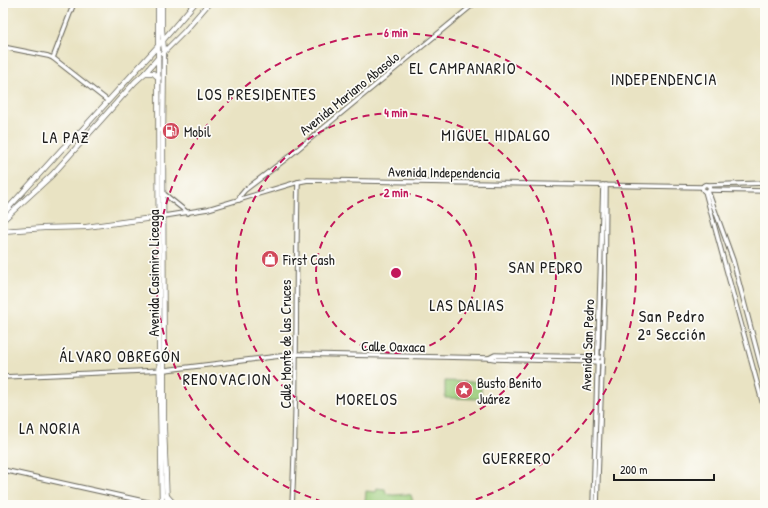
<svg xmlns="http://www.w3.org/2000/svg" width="768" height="508" font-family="'Patrick Hand',sans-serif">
<rect width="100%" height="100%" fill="#fdfcf7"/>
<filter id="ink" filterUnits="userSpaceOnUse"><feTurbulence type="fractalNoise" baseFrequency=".025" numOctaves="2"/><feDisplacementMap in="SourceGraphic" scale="8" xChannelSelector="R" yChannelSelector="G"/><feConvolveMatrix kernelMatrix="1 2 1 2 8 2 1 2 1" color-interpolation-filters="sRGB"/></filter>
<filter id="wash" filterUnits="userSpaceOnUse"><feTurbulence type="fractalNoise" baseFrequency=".012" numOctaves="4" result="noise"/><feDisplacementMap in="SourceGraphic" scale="16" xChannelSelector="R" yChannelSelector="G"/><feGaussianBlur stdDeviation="0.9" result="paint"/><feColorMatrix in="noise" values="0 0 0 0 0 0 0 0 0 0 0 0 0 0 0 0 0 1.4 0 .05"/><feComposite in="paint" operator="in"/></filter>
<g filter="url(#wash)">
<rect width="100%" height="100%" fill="#e9e3c3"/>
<g fill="#9ccc7b" stroke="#5c744c">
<path d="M445 381 481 382V399L445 398Z"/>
<path d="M377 488 385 489 386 493C394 498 402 492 411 495L414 505H377L365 503 366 491 376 492Z"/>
</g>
</g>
<g filter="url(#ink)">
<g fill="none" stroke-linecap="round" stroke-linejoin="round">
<defs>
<g id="minor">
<path d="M3 47 48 56 53 58 108 101"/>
<path d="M53 58 74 3"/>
<circle cx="706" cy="188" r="3.5"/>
<path d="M708 185 765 183"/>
<path d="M709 190 765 191"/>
<path d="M705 191 765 412"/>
<path d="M708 191 733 260 765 382"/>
<path d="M163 193 188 213"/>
<path d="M239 200 240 196 245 190 287 158 475 3"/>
<path d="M164 216 208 209 298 182 308 180 702 187"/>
<path d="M489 358 495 355 599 357"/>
<path d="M3 377 165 370 297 354 489 358 495 359 602 362"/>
<path d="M3 470 161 505"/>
<path d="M292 505C298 397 295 290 298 182"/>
<path d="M593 505 603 185"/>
<path d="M597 505 605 289 606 185"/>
</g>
<g id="major">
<path d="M158 3 159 336 162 505"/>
<path d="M162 3V30L164 51 163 139 164 429 167 505"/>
<path d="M163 53 185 31 209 3"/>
<path d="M145 73H153L159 78"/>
<path d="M3 214 62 149 80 132 158 46 195 3"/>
<path d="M3 220 52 175 135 82 145 73 158 58"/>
<path d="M3 231 44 228 86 227 160 217"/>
<path d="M166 495 175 505"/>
<path d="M150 503 153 505"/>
</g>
</defs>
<use href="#minor" stroke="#646256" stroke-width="5.5"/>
<use href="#major" stroke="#646256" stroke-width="6"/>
<use href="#minor" stroke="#fff" stroke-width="3.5"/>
<use href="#major" stroke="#fff" stroke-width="4.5"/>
</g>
</g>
<g fill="none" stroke="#c2185b" stroke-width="2" stroke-dasharray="7 5">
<circle cx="396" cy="273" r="80"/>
<circle cx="396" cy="273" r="160"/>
<path d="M334 505A240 240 0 1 1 458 505"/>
</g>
<defs>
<symbol id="fuel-disc" viewBox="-11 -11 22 22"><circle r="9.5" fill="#d1495b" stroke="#fdfcf7"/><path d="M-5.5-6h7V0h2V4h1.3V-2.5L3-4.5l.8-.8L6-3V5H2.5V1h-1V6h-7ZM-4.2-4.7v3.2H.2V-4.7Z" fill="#fff"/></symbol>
<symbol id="shop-disc" viewBox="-11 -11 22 22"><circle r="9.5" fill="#d1495b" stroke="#fdfcf7"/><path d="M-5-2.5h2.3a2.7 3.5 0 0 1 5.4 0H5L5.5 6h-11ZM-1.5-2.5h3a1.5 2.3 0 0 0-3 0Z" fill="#fff"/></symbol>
<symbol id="sight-disc" viewBox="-11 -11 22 22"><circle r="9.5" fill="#d1495b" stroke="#fdfcf7"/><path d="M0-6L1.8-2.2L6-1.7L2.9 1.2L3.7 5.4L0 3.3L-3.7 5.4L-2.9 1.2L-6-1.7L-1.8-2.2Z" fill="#fff"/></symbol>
</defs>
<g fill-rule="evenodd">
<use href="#fuel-disc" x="161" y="121" width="20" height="20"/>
<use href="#shop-disc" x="260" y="249" width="20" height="20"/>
<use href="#sight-disc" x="454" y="380" width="20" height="20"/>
</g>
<g text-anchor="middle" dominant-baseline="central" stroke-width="3.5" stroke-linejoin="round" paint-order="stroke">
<g font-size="14" fill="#1c1c1c" stroke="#fdfcf7">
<text transform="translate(349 93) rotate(-39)">Avenida Mariano Abasolo</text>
<text transform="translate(444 172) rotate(1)">Avenida Independencia</text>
<text transform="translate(153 273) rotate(-90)">Avenida Casimiro Liceaga</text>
<text transform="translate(285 344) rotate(-90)">Calle Monte de las Cruces</text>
<text transform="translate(587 345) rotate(-88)">Avenida San Pedro</text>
<text transform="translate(393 346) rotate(1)">Calle Oaxaca</text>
</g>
<g font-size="14" fill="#1c1c1c" stroke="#fdfcf7" text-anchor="start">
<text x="184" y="131">Mobil</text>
<text x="283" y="259">First Cash</text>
<text x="477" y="382">Busto Benito<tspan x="477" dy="16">Juárez</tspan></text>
</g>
<g font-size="16" letter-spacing="1" fill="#1c1c1c" stroke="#fdfcf7">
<text x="463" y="68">EL CAMPANARIO</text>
<text x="664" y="79">INDEPENDENCIA</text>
<text x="257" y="94">LOS PRESIDENTES</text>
<text x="496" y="135">MIGUEL HIDALGO</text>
<text x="66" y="137">LA PAZ</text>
<text x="546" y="267">SAN PEDRO</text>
<text x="467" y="305">LAS DALIAS</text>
<text x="672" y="316">San Pedro<tspan x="672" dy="18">2ª Sección</tspan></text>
<text x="120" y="356">ÁLVARO OBREGÓN</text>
<text x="227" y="379">RENOVACION</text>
<text x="367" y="399">MORELOS</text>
<text x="50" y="428">LA NORIA</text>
<text x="517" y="458">GUERRERO</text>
</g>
</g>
<circle cx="396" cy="273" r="6" fill="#c2185b" stroke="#fdfcf7" stroke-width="2"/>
<g font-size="12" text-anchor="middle" font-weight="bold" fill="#c2185b" stroke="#fdfcf7" stroke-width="3.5" stroke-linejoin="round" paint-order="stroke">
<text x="396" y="37">6 min</text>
<text x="396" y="117">4 min</text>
<text x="396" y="197">2 min</text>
</g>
<rect width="768" height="508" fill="none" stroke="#fdfcf7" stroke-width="16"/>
<path d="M614 474v6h100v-6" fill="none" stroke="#1c1c1c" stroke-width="2"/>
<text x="620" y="474" font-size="12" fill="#1c1c1c" stroke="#fdfcf7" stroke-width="3" paint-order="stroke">200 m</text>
</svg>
